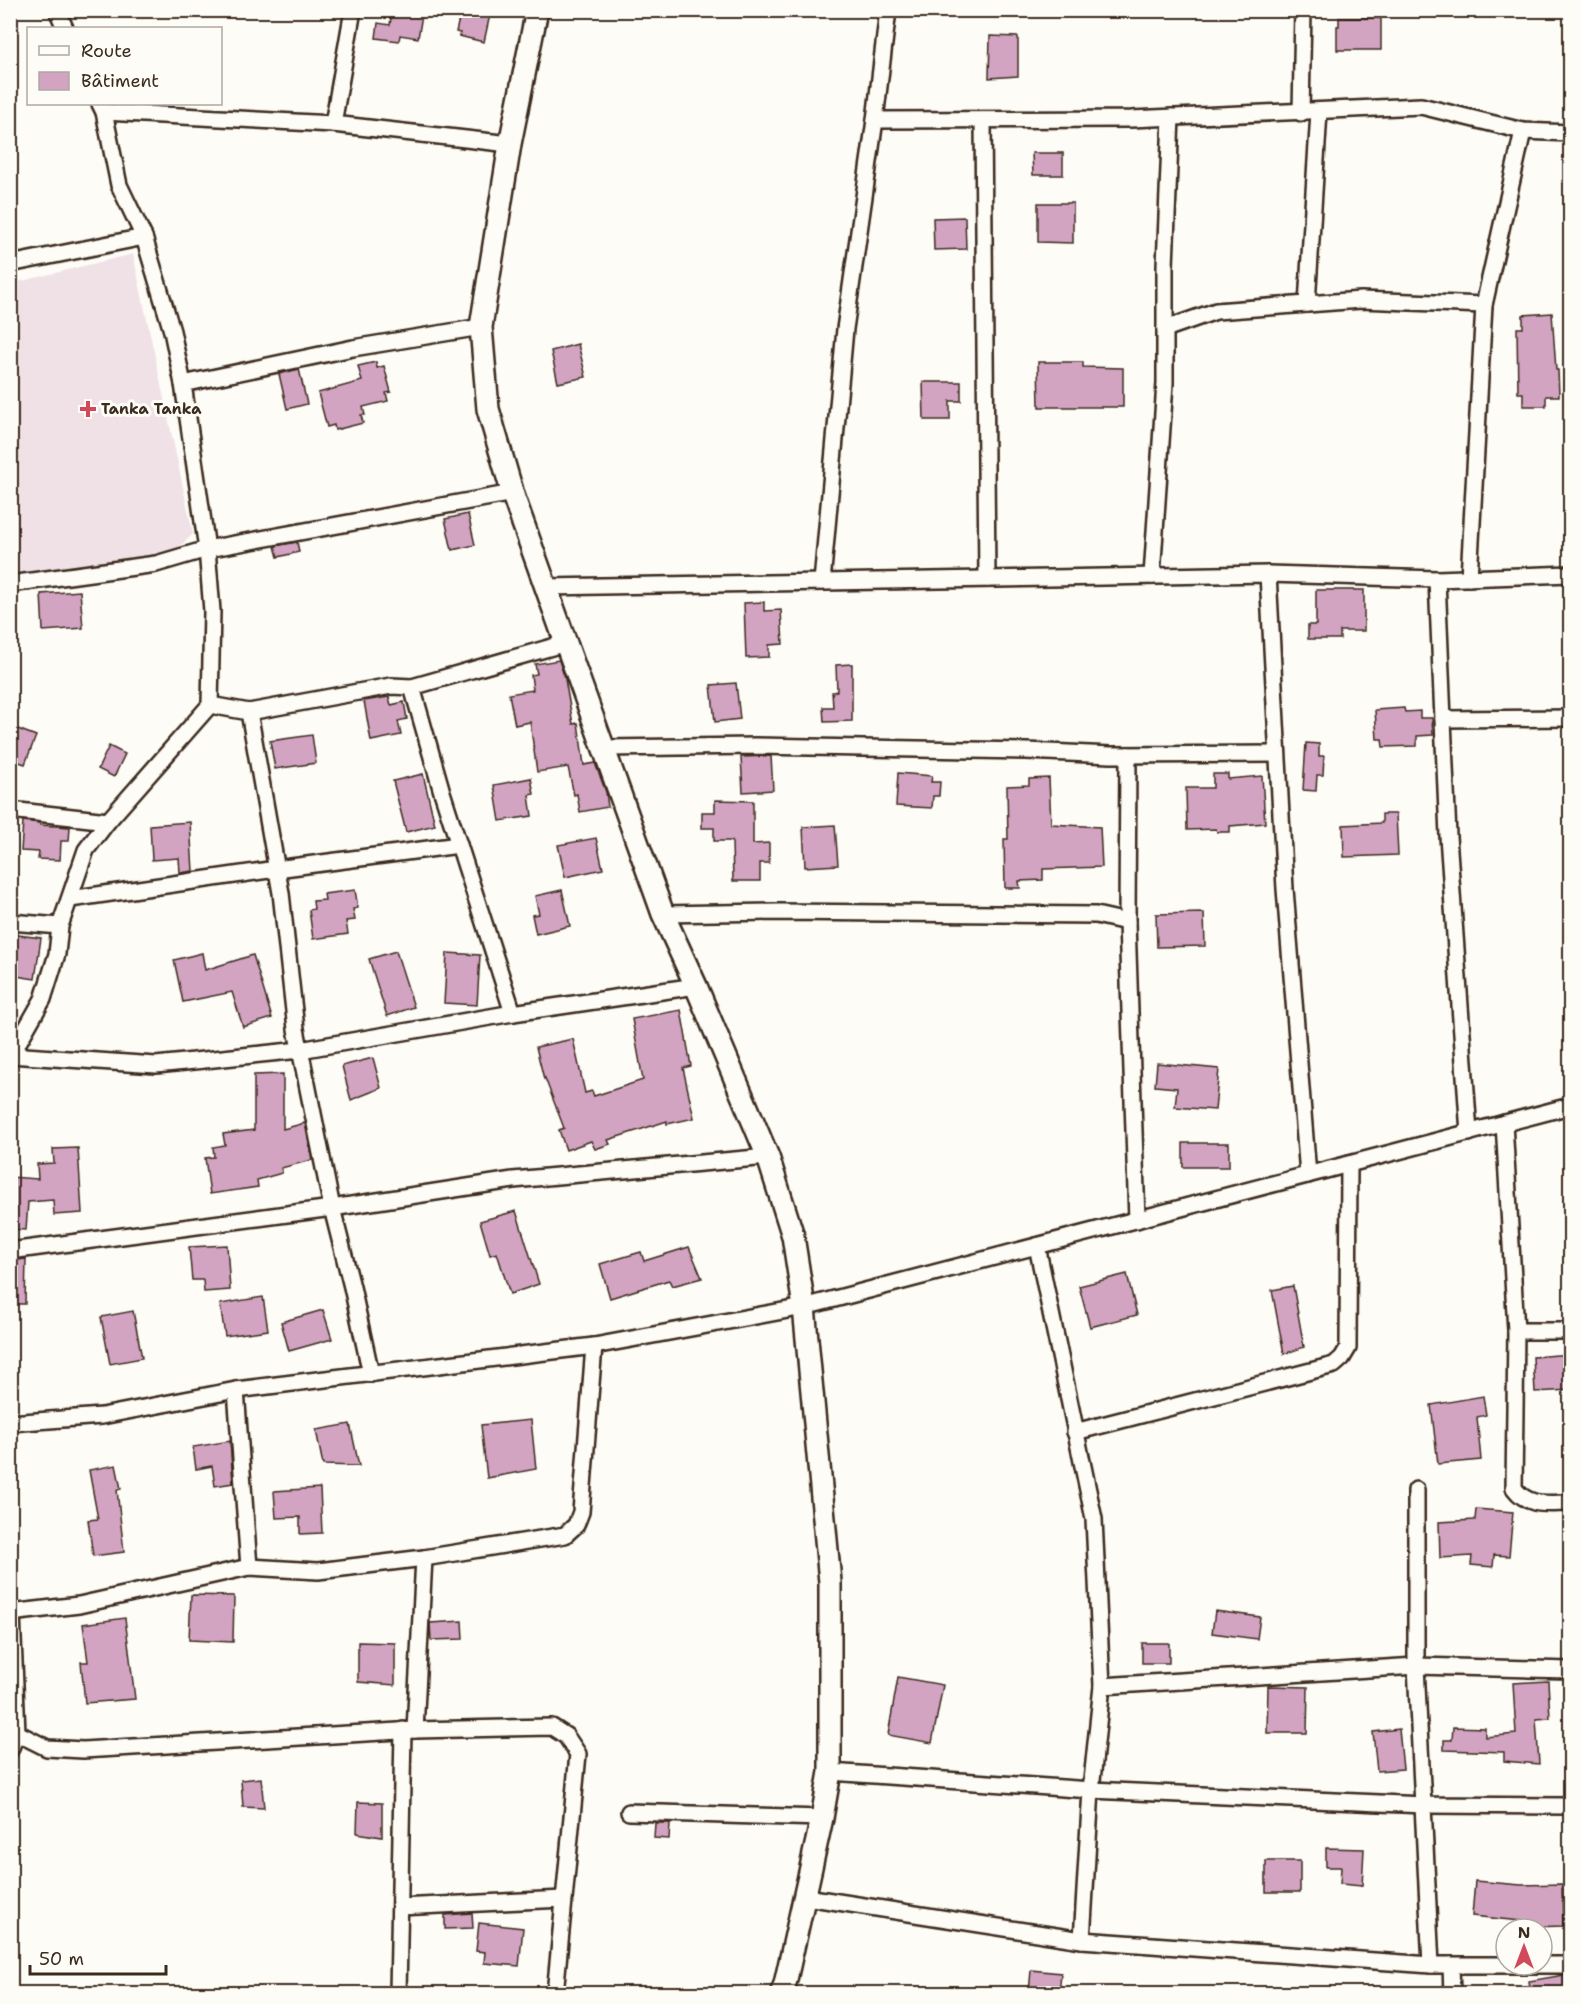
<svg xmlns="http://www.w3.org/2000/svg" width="1581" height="2004" font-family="'Shantell Sans',sans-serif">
<rect width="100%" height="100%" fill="#fdfcf7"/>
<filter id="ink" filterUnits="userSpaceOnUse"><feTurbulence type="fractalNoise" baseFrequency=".0167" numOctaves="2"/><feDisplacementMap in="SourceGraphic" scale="12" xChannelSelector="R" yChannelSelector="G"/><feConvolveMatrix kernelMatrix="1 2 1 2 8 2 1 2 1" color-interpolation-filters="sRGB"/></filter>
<g filter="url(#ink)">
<path fill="#f0e1e7" d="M133 254 193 534 170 556 11 576 10 284Z"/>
<g fill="#d3a3c2" stroke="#3b2a1e" stroke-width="1.5">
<path d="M392 10H423L418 38 400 35 399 41 376 38 378 23 390 25Z"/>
<path d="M461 10H491L484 42 459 36 460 33 456 32Z"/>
<path d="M1339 18H1381V50H1337V26H1339Z"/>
<path d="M990 36 1018 37V76L989 78Z"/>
<path d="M1032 153H1063V175H1033Z"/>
<path d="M1038 203H1073V243L1038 242Z"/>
<path d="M965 217 966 249 934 250 933 218Z"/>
<path d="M1552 313 1556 370H1558L1559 396H1546V406H1523V393H1518L1517 328H1523V315Z"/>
<path d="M578 344 586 377 558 383 551 351Z"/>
<path d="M376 362 377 368 384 366 391 392 386 393 388 401 363 407 365 415H361L363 423 335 430 334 425 327 427 318 393 362 381 358 366Z"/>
<path d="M1038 362H1083V367L1123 368V407H1039Z"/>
<path d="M299 369 307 404 287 409 279 374Z"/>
<path d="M923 382H961V401H950V420H924Z"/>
<path d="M468 514 475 545 452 550 445 519Z"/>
<path d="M297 542 299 552 278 557 275 546Z"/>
<path d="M1316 590H1364V631H1340V639H1308V625H1316Z"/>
<path d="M80 591 83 628 43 631 41 594Z"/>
<path d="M764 602V611L781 610 783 644 769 645V657L746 658 744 603Z"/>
<path d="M559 660 565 679 573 724 578 723 584 765 595 763 606 792 608 807 580 812 577 794 574 795 568 767 537 772 530 722 515 725 509 694 533 690 531 675 537 674 535 664Z"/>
<path d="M852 664V721L824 722 823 707H833L832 692 837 691 836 665Z"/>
<path d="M736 683 740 719 715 722 711 685Z"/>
<path d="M389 697 391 705 404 702 407 719 398 721 401 735 371 741 364 701Z"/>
<path d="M1404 708 1405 712 1420 711V718H1432L1433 735 1417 736V746L1383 747 1382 739H1377L1375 710Z"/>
<path d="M10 726 36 736 25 764 10 759Z"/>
<path d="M312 735 316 763 275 769 270 741Z"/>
<path d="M1306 743 1319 744V756H1324L1323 775H1317L1316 791 1303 790Z"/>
<path d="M109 746 125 754 114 777 98 769Z"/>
<path d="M771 756 773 790 743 792 741 757Z"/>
<path d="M898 773 932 776 931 782H940L939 796H933L932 808 896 806Z"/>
<path d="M423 774 435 825 406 832 393 781Z"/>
<path d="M1213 774H1228V779L1262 776 1265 823 1230 826V832H1217L1216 829 1187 830 1186 788H1213Z"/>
<path d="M531 778 534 794 529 795 532 816 500 821 494 785Z"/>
<path d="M1049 778 1051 824 1100 827 1102 867 1043 869V880L1019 881 1020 888H1005L1004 839H1008L1007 786 1029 785V779Z"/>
<path d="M715 800 753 801V844L769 843V863H760V881H733L732 841H714V828H702V812H715Z"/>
<path d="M1382 814H1396L1398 855 1344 857 1343 825 1382 823Z"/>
<path d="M23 821 40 823V825L70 827 69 841H61L60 860 38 859 39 852 21 851Z"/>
<path d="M190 822 193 871 180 873 179 858 152 860 150 825Z"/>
<path d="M835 825 838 865 805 867 803 827Z"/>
<path d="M596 838 603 869 565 877 558 845Z"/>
<path d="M355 890 358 908 353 909 355 920 346 921 348 934 313 939 309 910 314 909 313 901 325 900 324 894Z"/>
<path d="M562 890 570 926 536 934 532 915 539 914 535 896Z"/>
<path d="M1204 913 1205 946 1157 947 1156 914Z"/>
<path d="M10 934 41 938 35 979 10 975Z"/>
<path d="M396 951 414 1007 387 1016 369 959Z"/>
<path d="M202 953 205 970 253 955 272 1018 243 1027 232 992 183 1002 174 960Z"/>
<path d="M447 953 480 955 477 1005 444 1003Z"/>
<path d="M681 1010 691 1066 683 1068 694 1118 667 1124V1121L608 1140 610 1144 595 1149 591 1141 566 1150 559 1130 564 1128 545 1078 544 1079 536 1047 573 1039 585 1093 592 1091 594 1096 643 1080 632 1019Z"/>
<path d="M373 1058 381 1088 351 1100 342 1066Z"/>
<path d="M1157 1063 1219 1069 1215 1110 1175 1107 1177 1088 1155 1086Z"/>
<path d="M283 1074V1129L305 1123 312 1160 281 1168 282 1173 257 1180 258 1187 210 1194 205 1158 214 1157 213 1147 225 1145 223 1134 254 1130V1075Z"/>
<rect x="1183" y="1143" width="46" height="24"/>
<path d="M78 1148 82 1213 54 1215 53 1200 28 1202 26 1230 10 1229V1177L38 1179 37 1164 54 1163 53 1149Z"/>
<path d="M516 1211 539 1284 510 1294 497 1253 490 1255 480 1221Z"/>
<path d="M227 1245 230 1290 204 1292 203 1280H192L189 1247Z"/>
<path d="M689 1247 702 1278 672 1286 669 1280 610 1298 600 1264 641 1252 644 1261Z"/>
<path d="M26 1259 25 1304H10V1261Z"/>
<path d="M1127 1274 1137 1315 1090 1327 1079 1286Z"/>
<path d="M1293 1286 1304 1347 1284 1354 1272 1290Z"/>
<path d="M263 1297 268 1330 225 1336 220 1304Z"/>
<path d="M323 1310 332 1339 289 1351 281 1322Z"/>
<path d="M133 1311 142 1358 110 1364 101 1317Z"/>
<path d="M1570 1354V1390L1535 1392 1533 1357Z"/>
<path d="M1483 1396 1486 1415 1477 1417 1481 1460 1438 1464 1431 1405Z"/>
<path d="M531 1420 536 1469 487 1478 481 1425Z"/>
<path d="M350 1424 359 1466 323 1465 316 1430Z"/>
<path d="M230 1441 233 1483 215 1486 212 1466 196 1469 193 1447Z"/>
<path d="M116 1465 121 1489 117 1490 124 1552 93 1556 88 1520 98 1519 89 1470Z"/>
<path d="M320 1488 322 1533 300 1534V1517L276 1518 274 1491Z"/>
<path d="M1476 1509 1513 1512 1509 1556 1494 1555 1493 1567 1471 1565 1472 1556 1440 1558 1439 1522 1475 1520Z"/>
<path d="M191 1595 234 1596 233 1642 189 1640Z"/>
<path d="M1215 1611 1260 1617 1257 1639 1212 1633Z"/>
<path d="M125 1618 135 1699 85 1703 81 1662H88L83 1624Z"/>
<path d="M462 1621 463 1639 431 1640 430 1623Z"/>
<path d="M358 1642 395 1643V1685L358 1682Z"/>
<rect x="1142" y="1643" width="27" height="20"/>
<path d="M898 1677 943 1685 932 1743 888 1735Z"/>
<path d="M1548 1681 1550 1718 1536 1719 1539 1764 1504 1761V1752L1444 1750V1740H1452L1453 1727 1485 1728V1737L1516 1734 1513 1683Z"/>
<path d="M1268 1686 1308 1687 1307 1733H1267Z"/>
<path d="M1399 1729 1403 1769 1377 1771 1373 1732Z"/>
<path d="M261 1778 264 1808 243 1807 241 1780Z"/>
<path d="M358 1802 382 1803V1837L357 1833Z"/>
<path d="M655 1823H670L669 1839 654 1838Z"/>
<path d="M1326 1848 1364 1849 1362 1886 1340 1884 1341 1867H1326Z"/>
<rect x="1266" y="1861" width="34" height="31"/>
<path d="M1475 1881 1521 1885 1562 1884 1563 1926 1530 1927V1922L1472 1916Z"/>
<path d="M472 1913 473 1928 445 1929V1915Z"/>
<path d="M479 1923 523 1928 519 1966 484 1963 485 1952 476 1951Z"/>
<path d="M1031 1970 1061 1973 1059 1994 1029 1993Z"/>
<path d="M1564 1975H1570V1994H1531L1529 1981Z"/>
</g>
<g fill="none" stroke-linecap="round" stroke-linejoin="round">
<defs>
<g id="street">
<path d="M57 10 65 28"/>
<path d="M100 104 104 112 119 185 144 237 172 331 183 384"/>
<path d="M104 112 333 124 510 144"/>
<path d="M1301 113 1303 10"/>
<path d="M875 120 1131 119 1421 106 1523 131 1570 133"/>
<path d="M983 120 987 579"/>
<path d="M333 124 353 10"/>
<path d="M10 264 144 237"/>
<path d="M1307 304 1319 112"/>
<path d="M1165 329 1216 311 1307 304 1361 300 1484 305"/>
<path d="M1268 574 1285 889 1308 1175"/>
<path d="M1152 576 1165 383V266L1171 117"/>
<path d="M1469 578 1484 305 1523 131"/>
<path d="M1437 579 1448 836 1469 1133"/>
<path d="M822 582 845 329 875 120 888 10"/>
<path d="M10 584 156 564 207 549 513 493"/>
<path d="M546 587 1268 574 1437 579 1570 574"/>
<path d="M412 687 442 792 513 1013"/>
<path d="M210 705 249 712 391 686 412 687 566 643"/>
<path d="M249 712 281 893 296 1029 332 1208 352 1287 371 1374"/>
<path d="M1443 719 1570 718"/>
<path d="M604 748 756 746 1026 751 1111 755 1277 754"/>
<path d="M1128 755 1127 922 1137 1220"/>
<path d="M10 810 108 821"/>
<path d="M70 899 276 869 459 845"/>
<path d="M663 914 778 912 1096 915 1127 922"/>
<path d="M10 922 60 926"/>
<path d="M10 1055 156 1065 300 1050 513 1013 696 986"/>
<path d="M10 1057 43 999 57 954 60 926 86 850 108 821 210 705 212 611 207 549 183 384 353 348 481 327"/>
<path d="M1504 1123 1516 1331 1514 1488C1529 1508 1548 1503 1570 1503"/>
<path d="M1037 1246 1094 1519 1102 1686 1091 1790 1082 1940"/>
<path d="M10 1251 332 1208 513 1180 768 1157"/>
<path d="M1516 1331H1570"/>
<path d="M236 1390 249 1567"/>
<path d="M10 1423 102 1416 236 1390 594 1346 804 1307 1570 1106"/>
<path d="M1075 1432 1334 1365 1342 1358 1348 1348 1349 1164"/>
<path d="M1416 1490V1666L1431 1965"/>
<path d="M10 1613 79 1605 249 1567 318 1571 424 1558 565 1535 576 1525 581 1512 594 1346"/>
<path d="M1102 1686 1416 1666 1570 1670"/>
<path d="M415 1730 424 1558"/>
<path d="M17 1733 47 1748 83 1750 415 1730 552 1727 566 1736 578 1754 555 1994"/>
<path d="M10 1750 17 1733 12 1614"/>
<path d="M830 1772 1091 1790 1424 1805 1570 1806"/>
<path d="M629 1812 822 1818"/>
<path d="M806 1897 1082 1940 1431 1965H1570"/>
<path d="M400 1907 564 1899"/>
<path d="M1451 1965 1452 1994"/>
<path d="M398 1994 403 1730"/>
</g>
<path id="secondary" d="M537 10 510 144 481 327 488 409 514 498 663 914 696 986 768 1157 793 1236 804 1307 830 1582V1772L822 1818 785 1984 781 1994"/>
</defs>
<use href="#street" stroke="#3b2a1e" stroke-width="20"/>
<use href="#secondary" stroke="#3b2a1e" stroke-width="26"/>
<use href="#street" stroke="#fdfcf7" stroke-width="15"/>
<use href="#secondary" stroke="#fdfcf7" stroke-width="21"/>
</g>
</g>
<path fill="#d1495b" stroke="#fdfcf7" stroke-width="2" d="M85 400h6v6h6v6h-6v6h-6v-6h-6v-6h6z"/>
<g text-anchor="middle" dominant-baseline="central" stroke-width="6" stroke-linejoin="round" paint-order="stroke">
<g font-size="15" font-weight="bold" fill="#3b2a1e" stroke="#fdfcf7" text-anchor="start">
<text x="101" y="409">Tanka Tanka</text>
</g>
</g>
<rect width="1581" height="2004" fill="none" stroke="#fdfcf7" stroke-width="36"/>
<rect x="18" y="18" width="1545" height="1968" fill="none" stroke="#3b2a1e" stroke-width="2" filter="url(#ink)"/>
<rect x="27" y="27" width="195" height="78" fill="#fdfcf7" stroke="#afa8a0" stroke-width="1.5"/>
<rect x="39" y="46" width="30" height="9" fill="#fdfcf7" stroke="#afa8a0" stroke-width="1.5"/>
<text x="81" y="57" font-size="18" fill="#3b2a1e">Route</text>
<rect x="39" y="72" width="30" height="18" fill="#d3a3c2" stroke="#afa8a0" stroke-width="1.5"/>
<text x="81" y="87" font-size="18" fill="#3b2a1e">Bâtiment</text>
<g transform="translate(1524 1947)"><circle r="28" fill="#fdfcf7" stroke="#afa8a0" stroke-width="1.5"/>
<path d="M0-4.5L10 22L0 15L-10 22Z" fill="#d1495b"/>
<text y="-9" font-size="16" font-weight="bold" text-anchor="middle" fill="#3b2a1e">N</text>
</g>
<path d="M30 1965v9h136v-9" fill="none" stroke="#3b2a1e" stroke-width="3"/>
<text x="39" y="1965" font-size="18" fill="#3b2a1e" stroke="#fdfcf7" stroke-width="4.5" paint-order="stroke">50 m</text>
</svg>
